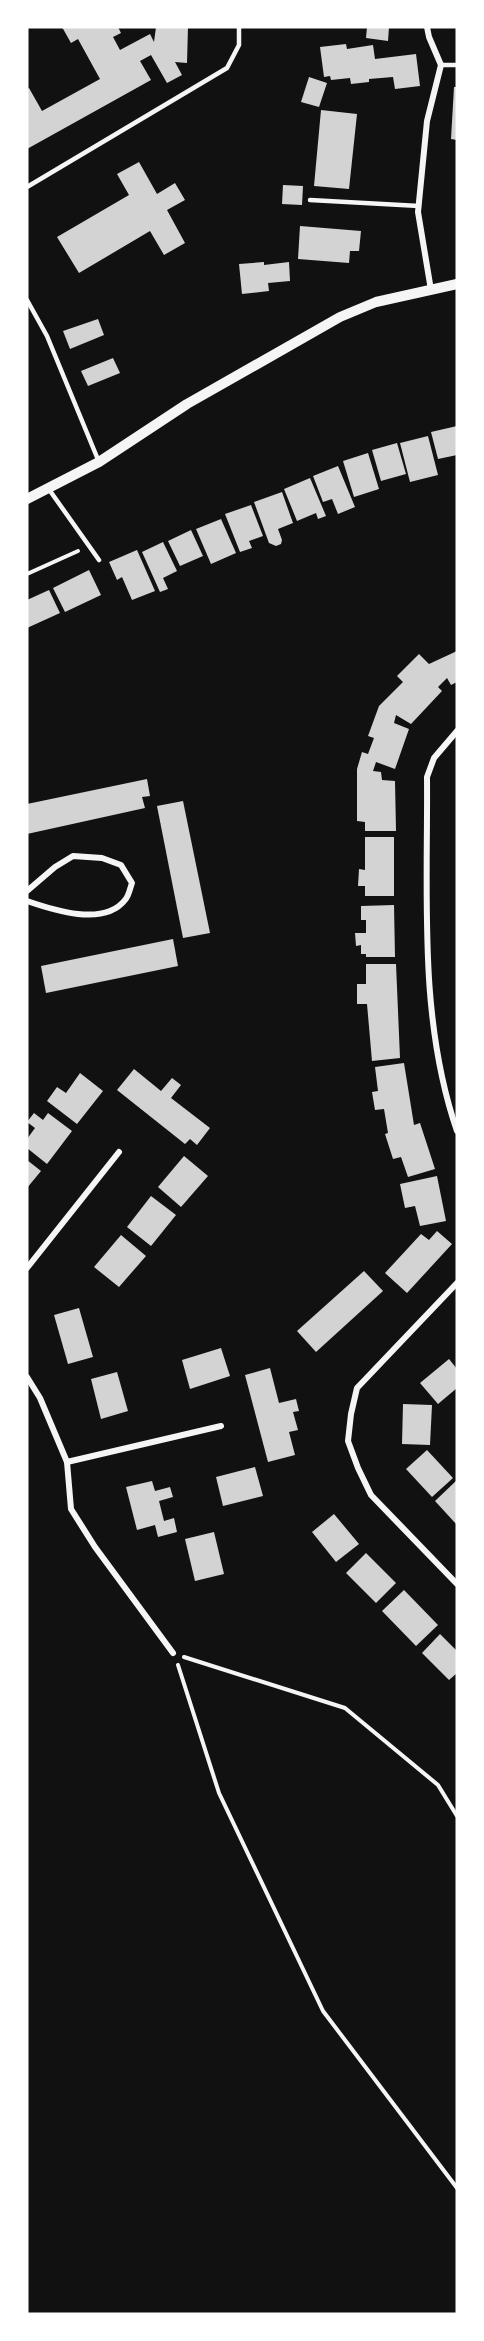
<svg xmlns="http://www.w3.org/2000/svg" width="484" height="2341" font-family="'Archivo Narrow',sans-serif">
<rect width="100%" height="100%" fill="#111"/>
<g fill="#d3d3d3">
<path d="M62 27H118L121 33 113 37 120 50 150 34 154 42 156 27H188L187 63 175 62 182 75 167 83 151 55 140 61 151 80 27 149V89L29 88 42 111 100 79 78 39 71 43Z"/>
<path d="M367 27H389L388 41 366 38Z"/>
<path d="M346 44 347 49 373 45 375 59 416 54 420 86 395 89 393 77 369 79V82L351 84 350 78 331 80 330 76 324 77 320 47Z"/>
<path d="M309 77 327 83 319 107 301 102Z"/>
<path d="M454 87H457V140L451 139Z"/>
<path d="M321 110 357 114 349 189 314 186Z"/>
<path d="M139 162 157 194 175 183 185 200 167 210 185 243 164 255 150 231 79 273 57 237 129 195 117 174Z"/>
<path d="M283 185 303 186 302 205 282 204Z"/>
<path d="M300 226 361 231 359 251H350L349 263 298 259Z"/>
<path d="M264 262V265L289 262 290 281 268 283 269 291 242 294 239 264Z"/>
<path d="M98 319 104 335 70 349 63 331Z"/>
<path d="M113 358 120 373 88 386 81 371Z"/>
<path d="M457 426V455L438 459 431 432Z"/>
<path d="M428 436 438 475 410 482 400 443Z"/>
<path d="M397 443 406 474 381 481 372 450Z"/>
<path d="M368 453 379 489 354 497 343 461Z"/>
<path d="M338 466 355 507 338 514 332 499 323 502 313 476Z"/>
<path d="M310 478 326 516 318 519 316 513 297 521 284 489Z"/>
<path d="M282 492 293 523 278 529 282 540 281 544 276 546 269 543 254 502Z"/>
<path d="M251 505 263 536 249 541 252 548 240 552 225 514Z"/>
<path d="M221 519 236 553 211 564 196 529Z"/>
<path d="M191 530 203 556 180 566 168 541Z"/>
<path d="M163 542 177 571 163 578 168 589 160 592 142 552Z"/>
<path d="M137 550 155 591 132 600 122 577 117 580 109 562Z"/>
<path d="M89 570 101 595 65 612 53 588Z"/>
<path d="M49 590 60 613 27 628V600Z"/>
<path d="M457 651V682L451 685 447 678 438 687 442 691 411 724 396 715 394 723 409 729 395 769 376 762 373 771 381 772 382 780 395 781 396 831H365V822L357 821V769L362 752 368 754 374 738 368 736 379 706 403 682 397 676 419 654 429 664Z"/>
<path d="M147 779 150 796 142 797 145 808 27 834V804Z"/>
<path d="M183 801 210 933 183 938 157 806Z"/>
<path d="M365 837H394V896H365V886H358L359 869 365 870Z"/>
<path d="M394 905 395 957H366V954H361V945L356 946 355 933H366V920H361V906Z"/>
<path d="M173 939 178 966 46 993 41 966Z"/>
<path d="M366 964H396L400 1058 372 1061 367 1004H357V984H366Z"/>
<path d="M404 1063 414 1125 420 1123 435 1169 408 1177 401 1157 393 1159 385 1134 388 1133 384 1109 375 1110 372 1092 378 1091 375 1067Z"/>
<path d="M134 1069 161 1091 172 1078 181 1085 171 1098 210 1128 197 1145 190 1139 185 1144 117 1090Z"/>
<path d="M80 1073 103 1091 77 1124 47 1101 57 1087 66 1093Z"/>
<path d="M34 1113 43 1120 48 1113 72 1131 47 1164 27 1148V1139L35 1128 27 1122Z"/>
<path d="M184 1156 208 1176 181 1207 158 1187Z"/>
<path d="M27 1160 41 1171 27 1188Z"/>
<path d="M437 1176 446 1221 420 1226 415 1206 405 1208 400 1184Z"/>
<path d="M151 1196 176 1215 151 1246 127 1227Z"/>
<path d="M437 1231 452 1244 407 1293 385 1273 421 1234 429 1240Z"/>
<path d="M121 1235 146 1256 119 1287 94 1267Z"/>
<path d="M364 1271 383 1291 316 1352 297 1331Z"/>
<path d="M79 1308 93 1357 68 1364 54 1315Z"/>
<path d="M221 1348 230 1376 190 1389 182 1360Z"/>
<path d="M449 1359 457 1369V1388L438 1404 420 1383Z"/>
<path d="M270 1368 279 1403 296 1399 299 1411 293 1412 298 1430 289 1432 295 1455 268 1462 245 1375Z"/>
<path d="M117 1372 128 1411 101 1419 91 1379Z"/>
<path d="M403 1404 432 1405 430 1445 402 1444Z"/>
<path d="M427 1450 453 1478 432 1497 406 1469Z"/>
<path d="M255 1467 263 1496 223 1506 216 1477Z"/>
<path d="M457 1480V1525L435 1501Z"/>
<path d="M152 1481 155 1491 170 1487 173 1497 159 1501 164 1521 174 1518 177 1532 158 1537 155 1525 137 1530 126 1487Z"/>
<path d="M334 1514 359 1544 336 1562 312 1532Z"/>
<path d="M214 1532 224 1574 195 1581 185 1539Z"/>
<path d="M366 1553 396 1583 376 1603 346 1573Z"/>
<path d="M404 1590 438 1625 416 1646 382 1611Z"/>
<path d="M440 1634 457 1651V1673L449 1680 422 1653Z"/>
</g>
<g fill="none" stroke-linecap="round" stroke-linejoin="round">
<g stroke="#f5f5f5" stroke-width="4">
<path d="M27 574 78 551"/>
<path d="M184 1657 345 1708 438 1785 457 1816"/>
<path d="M178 1665 219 1793 323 2011 457 2188"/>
</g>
<g stroke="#f5f5f5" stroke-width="4.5">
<path d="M441 65H457"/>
<path d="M27 187 227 68 239 45V27"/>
<path d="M310 200 419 206"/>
<path d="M27 300 47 336 99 462"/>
<path d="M48 488 99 560"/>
</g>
<g stroke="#f5f5f5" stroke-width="6">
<path d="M427 27 429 37 441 65 427 121 418 212 431 290"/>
<path d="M457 731 434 758 427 777C428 894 418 1018 457 1131"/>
<path d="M27 891 55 867 73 856 102 858 121 865 132 883C130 888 129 896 125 900 104 927 53 910 27 901"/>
<path d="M27 1268 119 1152"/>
<path d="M457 1283 357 1388 351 1414 348 1441 358 1468 371 1495 457 1584"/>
<path d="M27 1377 40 1398 67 1462 71 1509 95 1547 173 1653"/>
<path d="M67 1462 221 1426"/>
</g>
<path stroke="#f5f5f5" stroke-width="10" d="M27 499 99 462 187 404 340 317 376 302 457 284"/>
</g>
<rect width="484" height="2341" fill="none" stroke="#ffffff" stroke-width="57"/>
</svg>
